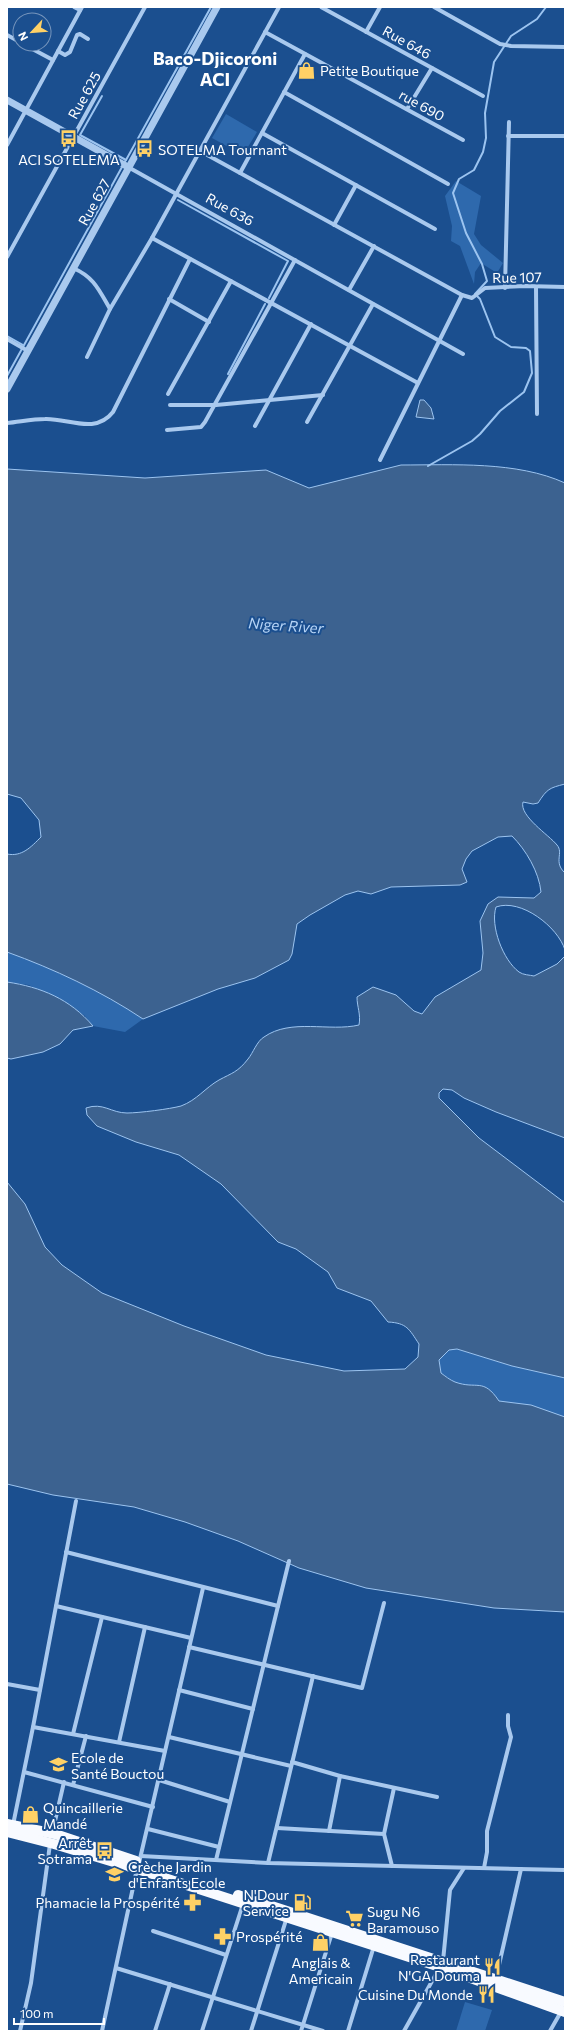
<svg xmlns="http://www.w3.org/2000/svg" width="572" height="2038" font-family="Commissioner,sans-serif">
<rect width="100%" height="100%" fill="#1b4f8f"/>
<g fill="#2e69ad">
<polygon points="226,114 257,132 243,155 212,138"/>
<polygon points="456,181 481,196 474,234 481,245 503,263 497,273 481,263 475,272 474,284 460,246 451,241 452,226 445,196"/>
<path d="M7,952C54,969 101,991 143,1019L125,1032L93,1026L84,1015L29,985L7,982Z"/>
<polygon points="457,1349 512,1366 565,1378 565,1417 499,1401 494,1395 454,1382 441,1373 439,1360 449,1350"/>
<polygon points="465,2002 492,2010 485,2031 456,2031"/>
</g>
<g fill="#3c6290" stroke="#9cc4f0">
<polygon points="420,400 424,400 431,408 434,419 416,417"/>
<path d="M401,465C453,465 517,461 565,483V784C549,788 547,789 538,803L533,804L523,802C519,816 549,835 557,845C564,853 553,862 565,873V950C558,927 521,898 496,907C490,926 503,960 519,972C523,975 530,975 534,976L557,964L565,956V1138L496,1112L464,1098L452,1090L443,1089L439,1093V1098L479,1138L565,1203V1378L512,1366L457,1349L449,1350L439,1360L441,1373C445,1376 450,1380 455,1382C477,1390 483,1377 499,1401L531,1405L565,1417V1612L494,1608L366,1588L299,1568L238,1541L185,1522L134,1507L53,1495L7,1484V1182L25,1204L45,1247L62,1265L102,1293L184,1326L266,1355L344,1371L405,1369L418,1357L419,1344C409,1329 407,1323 388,1322L371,1301L337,1288L328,1272L296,1249L278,1242L221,1184L179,1155L136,1142L97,1126L87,1115L86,1108C103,1102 111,1113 127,1113C139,1113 170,1109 181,1106C197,1100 205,1088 219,1080C232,1073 238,1072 248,1059C253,1053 257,1041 264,1037C291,1018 329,1032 359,1025C361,1014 357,1007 357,997L373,987L396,995L414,1011L422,1014L435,997L481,970L483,953L480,921L488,904L498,897L534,898L541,892C539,872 526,850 512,836L498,837L472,851L466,859L462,869L467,882L460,885L391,887L371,894L358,891L345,895L310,915L297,924L292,954L289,960L255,978L218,989L143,1019C101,991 54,969 7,952V854C22,857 31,847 41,837L39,820L21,798L7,794V469L145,478L266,470L309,488Z"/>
<path d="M7,982C41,987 70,999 93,1026L73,1030L60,1044L43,1052L11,1059L7,1058Z"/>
</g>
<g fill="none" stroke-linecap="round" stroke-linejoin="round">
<g stroke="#9cc4f0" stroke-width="2">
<polyline points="102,96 80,135 126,160 124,163"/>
<polyline points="126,160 211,7"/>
<polyline points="178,200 288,261 269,298"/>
<polyline points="7,336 23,345"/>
<polyline points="228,374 265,304"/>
<polyline points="7,376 122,167"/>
<polyline points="428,466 472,441 480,434 500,411 524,392 532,373 530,351 526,348 511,347 495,337 480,299 475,294 487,281 482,264 466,233 453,193 459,179 474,170 483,152 486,138 485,113 494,62 511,36 537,19 546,7"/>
</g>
<g stroke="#a9c9ee" stroke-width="4">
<polyline points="74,7 80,10"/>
<polyline points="321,7 483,96"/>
<polyline points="434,7 500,44 511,46 565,47"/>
<polyline points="265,32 463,140"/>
<polyline points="366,32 380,7"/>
<polyline points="7,35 20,42"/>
<polyline points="23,44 53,60"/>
<polyline points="58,51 65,55 70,52 77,35 80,34 88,39"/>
<polyline points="284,92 448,184"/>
<polyline points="407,109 432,68"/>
<polyline points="262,133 435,229"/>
<polyline points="508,136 565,136"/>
<polyline points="7,145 82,7"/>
<polyline points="200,151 462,295 472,298 485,288 525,286 565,287"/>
<polyline points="128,167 463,354"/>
<polyline points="240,173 305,54"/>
<polyline points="334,225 356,185"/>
<polyline points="152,238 418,383"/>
<polyline points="7,257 145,7"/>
<path d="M73,268C94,277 99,290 110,309"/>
<polyline points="536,287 537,414"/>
<polyline points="505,288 509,122"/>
<polyline points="349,290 374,246"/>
<polyline points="169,299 209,322"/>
<polyline points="7,339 28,351"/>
<polyline points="87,357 110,309 152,238 279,7"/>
<polyline points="168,394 231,281"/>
<polyline points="170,405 216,405 323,395"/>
<polyline points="307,422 373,304"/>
<path d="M7,423C19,422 32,419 45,419C68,418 95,435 113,412L190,259"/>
<polyline points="255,426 311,324"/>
<polyline points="167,430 201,427 205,422 295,260"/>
<polyline points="380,460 462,295"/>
<polyline points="66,1552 278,1606"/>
<polyline points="56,1606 191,1638"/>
<polyline points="189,1647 362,1688 384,1603"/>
<polyline points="7,1684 40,1690"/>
<polyline points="179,1690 253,1709"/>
<polyline points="33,1727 165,1751"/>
<polyline points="73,1734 102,1617"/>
<polyline points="169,1737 291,1766"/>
<polyline points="119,1742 145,1627"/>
<polyline points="292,1762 340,1776 437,1797"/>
<polyline points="24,1772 153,1807"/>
<polyline points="159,1780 230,1802"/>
<polyline points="73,1785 86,1736"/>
<polyline points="13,1825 33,1727 76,1501"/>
<polyline points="277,1828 384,1834"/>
<polyline points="148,1829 219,1847"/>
<polyline points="329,1831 340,1776"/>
<polyline points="52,1834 64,1782"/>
<polyline points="141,1856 268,1863 565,1870"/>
<polyline points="216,1860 289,1561"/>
<polyline points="139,1863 203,1588"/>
<polyline points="268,1863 313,1676"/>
<polyline points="392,1866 384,1834 394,1788"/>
<polyline points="484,1868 487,1852 487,1831 511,1737 508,1726 508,1715"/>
<polyline points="153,1931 226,1955"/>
<polyline points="443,1961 450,1890 464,1868"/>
<polyline points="116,1968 323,2031"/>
<polyline points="496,1978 521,1869"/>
<polyline points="20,2031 31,1983 50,1844"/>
<polyline points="102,2031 137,1869"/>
<polyline points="155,2031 170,1984"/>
<polyline points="202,2031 243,1904"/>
<polyline points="251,2031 287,1917"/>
<polyline points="301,2031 332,1933"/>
<polyline points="348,2031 374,1946"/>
<polyline points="404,2031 440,1967"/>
<polyline points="550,2031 562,2010"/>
</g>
<g stroke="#a9c9ee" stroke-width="7">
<polyline points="7,100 128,167"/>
<polyline points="7,389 217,7"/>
</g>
<g stroke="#f8faff" stroke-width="10">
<polyline points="7,1824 55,1834 136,1861"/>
<polyline points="7,1832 54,1844 137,1869 440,1967 565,2012"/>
<polyline points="238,1895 565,2002"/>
</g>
</g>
<defs>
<symbol id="shop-bare" viewBox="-9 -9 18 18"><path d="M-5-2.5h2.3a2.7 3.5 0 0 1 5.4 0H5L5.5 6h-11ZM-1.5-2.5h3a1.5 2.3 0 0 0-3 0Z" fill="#ffd166" stroke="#1b4f8f" stroke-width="2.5" paint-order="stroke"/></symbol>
<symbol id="bus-bare" viewBox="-9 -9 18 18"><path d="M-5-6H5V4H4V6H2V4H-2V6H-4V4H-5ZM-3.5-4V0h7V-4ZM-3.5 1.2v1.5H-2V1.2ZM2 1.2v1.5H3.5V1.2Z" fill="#ffd166" stroke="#1b4f8f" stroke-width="2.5" paint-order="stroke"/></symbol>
<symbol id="university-bare" viewBox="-9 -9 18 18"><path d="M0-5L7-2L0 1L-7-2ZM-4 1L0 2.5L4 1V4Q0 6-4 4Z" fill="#ffd166" stroke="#1b4f8f" stroke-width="2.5" paint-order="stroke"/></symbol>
<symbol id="school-bare" viewBox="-9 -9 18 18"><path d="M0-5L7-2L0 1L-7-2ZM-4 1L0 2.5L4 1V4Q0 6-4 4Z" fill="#ffd166" stroke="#1b4f8f" stroke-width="2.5" paint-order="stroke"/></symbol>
<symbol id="pharmacy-bare" viewBox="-9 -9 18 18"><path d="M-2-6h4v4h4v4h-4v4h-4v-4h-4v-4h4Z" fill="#ffd166" stroke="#1b4f8f" stroke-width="2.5" paint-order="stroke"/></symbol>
<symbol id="fuel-bare" viewBox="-9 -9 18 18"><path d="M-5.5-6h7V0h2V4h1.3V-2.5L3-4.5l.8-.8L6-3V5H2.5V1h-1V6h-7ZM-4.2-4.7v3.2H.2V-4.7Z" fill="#ffd166" stroke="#1b4f8f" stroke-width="2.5" paint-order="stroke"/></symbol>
<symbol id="supermarket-bare" viewBox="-9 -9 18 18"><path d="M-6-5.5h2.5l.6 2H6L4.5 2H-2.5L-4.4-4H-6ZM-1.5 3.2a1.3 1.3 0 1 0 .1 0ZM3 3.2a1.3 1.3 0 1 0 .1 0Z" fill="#ffd166" stroke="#1b4f8f" stroke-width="2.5" paint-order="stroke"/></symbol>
<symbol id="restaurant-bare" viewBox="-9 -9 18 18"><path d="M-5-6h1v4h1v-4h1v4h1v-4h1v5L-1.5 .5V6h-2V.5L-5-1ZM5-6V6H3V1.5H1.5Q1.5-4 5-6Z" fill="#ffd166" stroke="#1b4f8f" stroke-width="2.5" paint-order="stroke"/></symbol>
</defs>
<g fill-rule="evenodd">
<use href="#shop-bare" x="294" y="58" width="25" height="25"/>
<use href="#bus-bare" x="56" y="126" width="25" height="25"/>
<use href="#bus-bare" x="132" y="136" width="25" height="25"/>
<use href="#university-bare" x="46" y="1752" width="25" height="25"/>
<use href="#shop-bare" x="18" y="1802" width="25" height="25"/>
<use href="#bus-bare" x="92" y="1838" width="25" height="25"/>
<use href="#school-bare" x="102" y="1862" width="25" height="25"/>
<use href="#pharmacy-bare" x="180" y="1890" width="25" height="25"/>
<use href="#fuel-bare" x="290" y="1890" width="25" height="25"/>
<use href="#supermarket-bare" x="342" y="1906" width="25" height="25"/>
<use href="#pharmacy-bare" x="210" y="1924" width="25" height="25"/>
<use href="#shop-bare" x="308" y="1930" width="25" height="25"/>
<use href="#restaurant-bare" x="480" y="1954" width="25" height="25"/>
<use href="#restaurant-bare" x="474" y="1982" width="25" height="25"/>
</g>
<g text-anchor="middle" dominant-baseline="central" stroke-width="4" stroke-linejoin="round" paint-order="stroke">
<g font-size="14" fill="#fff" stroke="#1b4f8f">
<text transform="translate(407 42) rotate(29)">Rue 646</text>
<text transform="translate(84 95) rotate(-61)">Rue 625</text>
<text transform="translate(422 105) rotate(29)">rue 690</text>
<text transform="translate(94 202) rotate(-61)">Rue 627</text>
<text transform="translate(230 209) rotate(29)">Rue 636</text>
<text transform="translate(517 277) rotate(-1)">Rue 107</text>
</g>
<g font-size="14" fill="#fff" stroke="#1b4f8f" text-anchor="start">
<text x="320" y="70">Petite Boutique</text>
<text x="158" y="149">SOTELMA Tournant</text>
<text x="69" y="159" text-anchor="middle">ACI SOTELEMA</text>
<text x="71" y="1757">Ecole de<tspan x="71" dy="16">Santé Bouctou</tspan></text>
<text x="43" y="1807">Quincaillerie<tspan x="43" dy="16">Mandé</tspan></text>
<text x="92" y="1842" text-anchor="end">Arrêt<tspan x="92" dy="16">Sotrama</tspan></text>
<text x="128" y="1866">Crèche Jardin<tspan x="128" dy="16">d'Enfants Ecole</tspan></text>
<text x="289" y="1894" text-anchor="end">N'Dour<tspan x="289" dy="16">Service</tspan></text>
<text x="180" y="1902" text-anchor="end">Phamacie la Prospérité</text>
<text x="367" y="1911">Sugu N6<tspan x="367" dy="16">Baramouso</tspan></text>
<text x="236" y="1936">Prospérité</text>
<text x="480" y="1959" text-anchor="end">Restaurant<tspan x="480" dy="16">N'GA Douma</tspan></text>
<text x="321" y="1962" text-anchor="middle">Anglais &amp;<tspan x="321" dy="16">Americain</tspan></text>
<text x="473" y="1994" text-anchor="end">Cuisine Du Monde</text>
</g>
<g font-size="15" font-style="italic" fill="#b5d3f5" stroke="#1b4f8f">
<text transform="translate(286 625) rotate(4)">Niger River</text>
</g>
<g font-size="18" font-weight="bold" fill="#fff" stroke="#1b4f8f">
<text x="215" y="58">Baco-Djicoroni<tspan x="215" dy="21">ACI</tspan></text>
</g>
</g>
<rect width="572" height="2038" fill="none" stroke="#ffffff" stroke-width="16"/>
<g transform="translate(32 32) rotate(244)"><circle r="19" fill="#1b4f8f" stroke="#7695bc"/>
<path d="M0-3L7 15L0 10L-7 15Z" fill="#ffd166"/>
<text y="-6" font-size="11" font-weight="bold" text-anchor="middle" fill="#ffffff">N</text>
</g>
<path d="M14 2018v6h90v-6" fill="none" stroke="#ffffff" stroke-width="2"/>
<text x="20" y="2018" font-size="12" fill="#ffffff" stroke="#1b4f8f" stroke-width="3" paint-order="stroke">100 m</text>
</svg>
